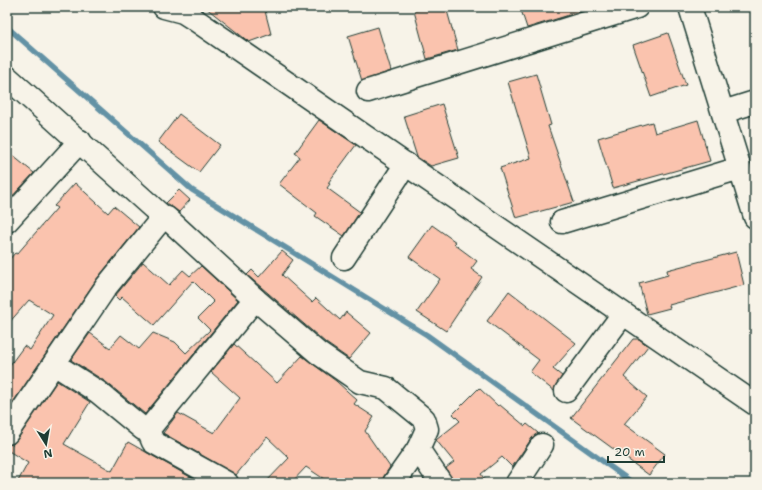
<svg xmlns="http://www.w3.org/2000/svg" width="762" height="490" font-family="'Shantell Sans',sans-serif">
<rect width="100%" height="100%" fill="#f7f3e8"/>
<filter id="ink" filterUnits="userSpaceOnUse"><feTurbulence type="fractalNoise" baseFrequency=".025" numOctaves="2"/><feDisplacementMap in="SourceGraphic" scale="8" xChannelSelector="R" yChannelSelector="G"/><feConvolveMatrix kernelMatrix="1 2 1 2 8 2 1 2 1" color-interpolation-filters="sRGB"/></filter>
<g filter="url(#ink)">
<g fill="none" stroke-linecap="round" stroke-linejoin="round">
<polyline stroke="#6492a5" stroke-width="5.5" points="7,27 192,190 427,335 633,483"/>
</g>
<g fill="#fac3ae" stroke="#1f3d34">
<polygon points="205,7 264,7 271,34 249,42"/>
<polygon points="429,7 446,7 458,50 427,59 414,11"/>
<polygon points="520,7 592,7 592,8 527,28"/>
<polygon points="378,27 391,71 362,81 348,36"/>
<polygon points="668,33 686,85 651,97 633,45"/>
<polygon points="536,74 551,125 548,126 574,202 516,218 500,168 531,158 508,82"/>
<polygon points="442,104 459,158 431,166 417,157 404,116"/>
<polygon points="179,114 220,145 199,172 158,142"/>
<polygon points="319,120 356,145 328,183 330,184 327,188 360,212 344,236 315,216 317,213 279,184 300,157 295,153"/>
<polygon points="698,120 710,161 613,188 598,138 652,122 655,133"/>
<polygon points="7,151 34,173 7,202"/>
<polygon points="75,183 108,213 114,206 139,227 96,280 7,411 7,369 24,346 30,350 53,315 29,300 7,325 7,262 15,253 17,254 57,208 54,206"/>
<polygon points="179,190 190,200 179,212 166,203"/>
<polygon points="432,225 456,242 454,244 477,261 471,269 482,277 446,331 417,312 440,279 409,257"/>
<polygon points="282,251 293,260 282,275 312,302 316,298 340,320 346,312 371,333 349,359 326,343 247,275 252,270 259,277"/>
<polygon points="736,252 744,285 669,305 670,308 647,314 639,283 668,275 667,270"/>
<polygon points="143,262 169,285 183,270 190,276 201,266 238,300 145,414 106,382 71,360 90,333 110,348 121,335 139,349 153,333 175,342 186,353 210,330 198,318 214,302 193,281 154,325 122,297 119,300 115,296"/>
<polygon points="509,291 576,343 553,369 562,376 554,391 530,372 539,360 487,321"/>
<polygon points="633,339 639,339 648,346 624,377 647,397 624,424 665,454 649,475 571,418"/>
<polygon points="234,344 277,383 302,356 336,381 357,400 354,404 374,417 365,431 390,467 384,476 382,483 330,483 306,467 291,483 265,483 289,458 267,437 236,475 163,433 178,413 214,433 240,398 211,372"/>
<polygon points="57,381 90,402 64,444 112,471 128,442 201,483 17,483 28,463 7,450 7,445 13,444 17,440"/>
<polygon points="479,388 498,406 500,405 525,426 527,424 538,433 532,438 512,467 502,457 481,474 487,483 453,483 446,468 454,462 436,440 460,421 453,414"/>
</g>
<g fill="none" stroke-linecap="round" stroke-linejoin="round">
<defs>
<g id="minor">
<polyline points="164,7 183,12 194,19 755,404"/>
<polyline points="690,7 755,217"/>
<polyline points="7,77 163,217 167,218 255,299 318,353 360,382 386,388 424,419 427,429 418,449 441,483"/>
<polyline points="368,91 637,7"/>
<polyline points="723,112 755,102"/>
<polyline points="7,221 80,141"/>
<polyline points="562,222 740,168"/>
<polyline points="344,258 406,164"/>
<polyline points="54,364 98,392 143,429 148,430"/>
<polyline points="566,391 623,314"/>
<polyline points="7,433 106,287 163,217"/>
<polyline points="227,483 153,442 148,430 255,299"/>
<polyline points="394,483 418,449"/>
<polyline points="517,483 542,445"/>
</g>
</defs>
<use href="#minor" stroke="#1f3d34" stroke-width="25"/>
<use href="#minor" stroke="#f7f3e8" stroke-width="22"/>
</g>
</g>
<rect width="762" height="490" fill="none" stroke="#f7f3e8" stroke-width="24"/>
<rect x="12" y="12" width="738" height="466" fill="none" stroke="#1f3d34" stroke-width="1.5" filter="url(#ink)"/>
<g transform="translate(46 444) rotate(169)" stroke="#f7f3e8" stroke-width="3" paint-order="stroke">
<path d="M0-3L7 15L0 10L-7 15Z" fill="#1f3d34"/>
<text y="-6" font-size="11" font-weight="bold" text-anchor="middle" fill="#1f3d34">N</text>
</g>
<path d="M608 456v6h56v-6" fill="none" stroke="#1f3d34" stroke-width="2"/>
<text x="614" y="456" font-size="12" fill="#1f3d34" stroke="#f7f3e8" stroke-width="3" paint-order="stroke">20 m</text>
</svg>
